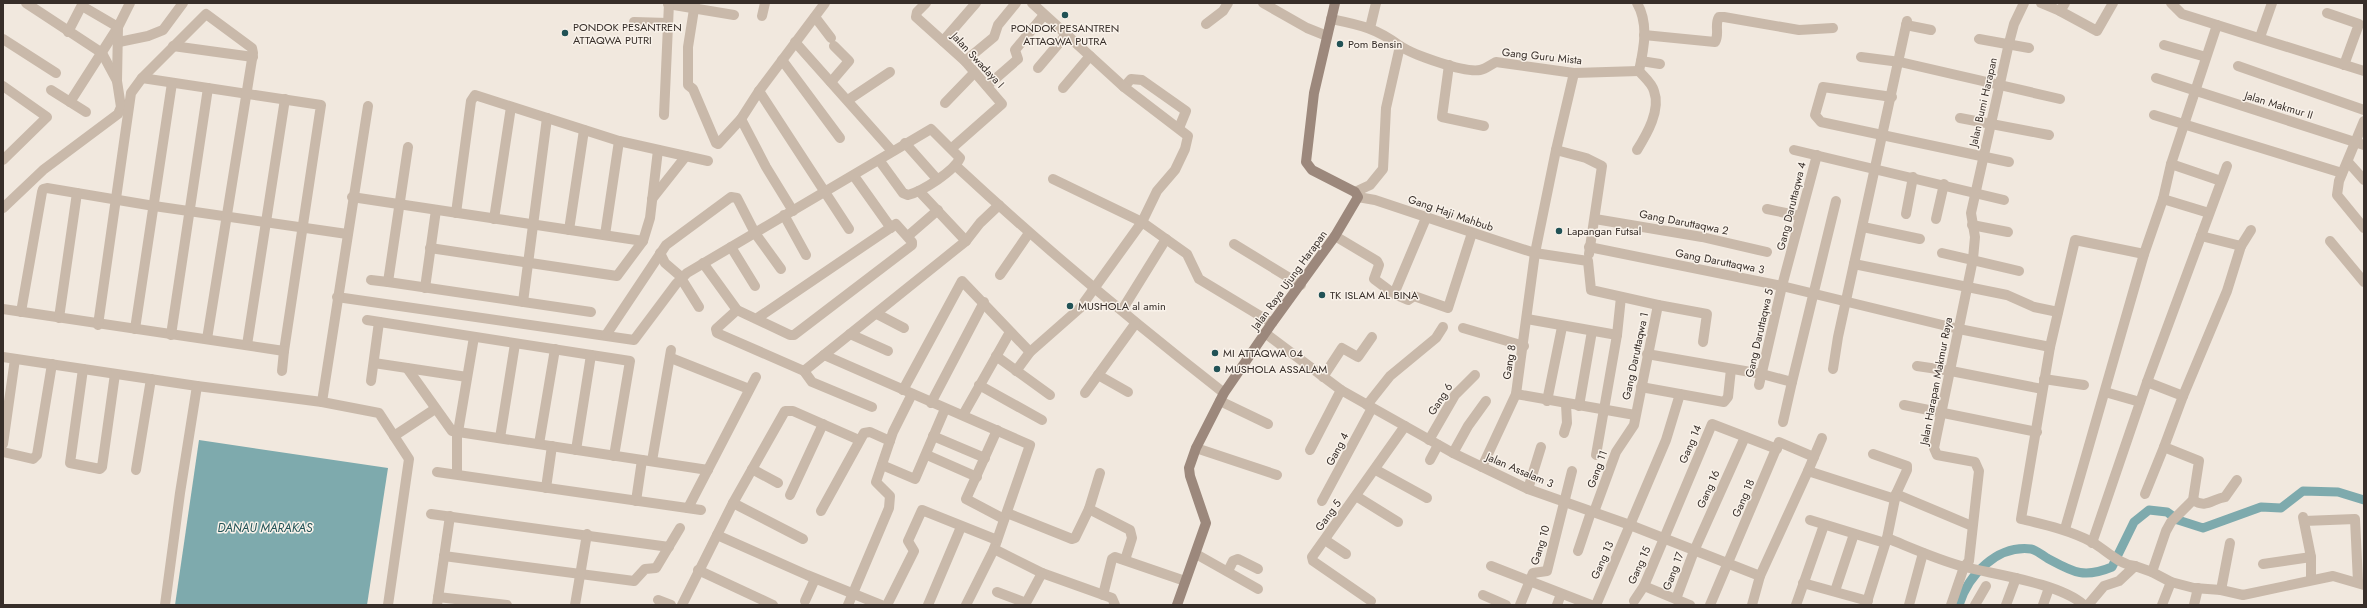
<svg xmlns="http://www.w3.org/2000/svg" width="2367" height="608" font-family="Jost,sans-serif">
<rect width="100%" height="100%" fill="#f1e8de"/>
<polygon fill="#7eaaad" points="199,440 388,468 367,605 175,605"/>
<g fill="none" stroke-linecap="round" stroke-linejoin="round">
<path stroke="#7eaaad" stroke-width="9" d="M1959,605C1968,575 1997,545 2031,549C2036,550 2042,555 2047,558C2073,572 2083,579 2112,567L2134,522L2149,510L2167,512L2178,520L2203,528L2261,507L2281,508L2303,491L2338,492L2364,500"/>
<g stroke="#c9b9aa" stroke-width="10">
<polyline points="26,3 102,53 117,81"/>
<polyline points="695,3 688,47 688,85 693,89 716,143 718,144 741,119 759,91 825,3"/>
<polyline points="926,3 917,12 916,17 965,61 1002,104 952,148"/>
<polyline points="1263,3 1307,28 1327,36"/>
<path d="M1637,3C1649,24 1644,48 1639,71"/>
<polyline points="2041,3 2060,11 2065,3"/>
<polyline points="2171,3 2182,14 2364,71"/>
<polyline points="668,4 734,15"/>
<polyline points="2060,11 2097,31 2113,3"/>
<polyline points="2327,13 2359,24 2344,65"/>
<polyline points="762,16 765,3"/>
<polyline points="815,17 831,38"/>
<path d="M1331,19C1360,25 1376,28 1400,46L1386,108L1383,169L1370,185L1355,192"/>
<polyline points="634,22 668,23"/>
<polyline points="1206,24 1223,11 1228,3"/>
<polyline points="1906,25 1931,30"/>
<polyline points="1370,28 1376,3"/>
<polyline points="68,32 83,3"/>
<path d="M1644,35L1715,42C1720,34 1714,25 1719,17H1724L1799,30L1833,28"/>
<polyline points="2260,37 2272,3"/>
<polyline points="3,39 56,73"/>
<polyline points="1979,39 2029,48"/>
<polyline points="943,41 976,3"/>
<polyline points="119,42 148,36 163,30 183,3"/>
<polyline points="795,42 892,151"/>
<polyline points="2164,45 2206,57"/>
<polyline points="173,46 253,57"/>
<path d="M1400,46C1414,55 1464,73 1480,70C1486,69 1490,65 1496,62L1574,73L1639,71"/>
<polyline points="1861,57 1900,62 2060,99"/>
<polyline points="782,60 840,138"/>
<polyline points="965,61 994,37 998,25 1016,3"/>
<polyline points="1641,61 1660,64"/>
<polyline points="1449,65 1442,117 1484,126"/>
<polyline points="2238,66 2364,110"/>
<polyline points="1038,68 1066,35"/>
<polyline points="2156,78 2364,145"/>
<polyline points="831,82 849,61 834,46"/>
<polyline points="3,86 47,117 3,160"/>
<polyline points="987,86 1018,59 1015,50 1044,15"/>
<polyline points="1124,87 1131,79 1142,80 1186,111 1179,128"/>
<polyline points="1063,88 1090,56"/>
<polyline points="51,90 86,112"/>
<polyline points="759,91 849,229"/>
<polyline points="1892,97 1823,87 1815,115 1821,122 2009,162"/>
<polyline points="848,100 890,72"/>
<polyline points="70,102 118,27 82,6"/>
<polyline points="945,103 974,73"/>
<polyline points="664,115 669,3"/>
<polyline points="2154,115 2342,173"/>
<polyline points="1960,118 2049,135"/>
<polyline points="741,119 766,167 793,211"/>
<polyline points="2364,121 2339,181 2337,195 2364,228"/>
<polyline points="905,143 937,179"/>
<polyline points="408,147 388,282 591,312"/>
<polyline points="1556,150 1586,158 1602,166 1589,254"/>
<path d="M1637,150C1647,134 1661,110 1654,91C1652,83 1644,77 1639,71"/>
<polyline points="1794,150 2004,200"/>
<polyline points="2348,162 2364,180"/>
<polyline points="2171,164 2221,181"/>
<path d="M956,166C1042,246 1132,321 1224,393"/>
<polyline points="854,176 891,228"/>
<polyline points="1053,179 1142,222 1187,254 1199,279 1272,323"/>
<polyline points="919,191 966,241"/>
<polyline points="352,197 643,241"/>
<polyline points="1358,197 1375,200 1513,246 1535,253 1588,261 1591,290 1658,305 1634,425 1616,452 1594,512"/>
<polyline points="652,199 686,156"/>
<polyline points="2163,199 2209,213"/>
<polyline points="3,208 43,170 118,114 121,107 117,81 118,27 130,3"/>
<polyline points="1767,209 1800,216"/>
<polyline points="456,213 471,101 475,95 619,141 708,161"/>
<polyline points="1906,214 1913,177"/>
<polyline points="784,215 806,255"/>
<polyline points="494,219 511,107"/>
<polyline points="1595,219 1702,237 1767,252"/>
<polyline points="1936,219 1944,184"/>
<polyline points="1972,225 2008,232"/>
<polyline points="1863,227 1920,239"/>
<polyline points="569,230 584,130"/>
<polyline points="605,235 619,141"/>
<polyline points="908,236 938,210"/>
<polyline points="1335,236 1377,261 1379,265 1374,279 1394,294 1408,300 1414,296 1448,308 1472,233"/>
<polyline points="2201,236 2241,246 2251,230"/>
<polyline points="2330,241 2364,282"/>
<polyline points="1234,244 1301,285"/>
<polyline points="731,247 755,286"/>
<polyline points="1589,247 1782,286 1959,329 2050,347"/>
<polyline points="430,248 617,276 643,241 650,218 658,150"/>
<polyline points="660,253 665,263 679,275 699,307"/>
<polyline points="1942,253 2019,271"/>
<polyline points="703,263 737,310 790,335 794,335 912,245 912,242 896,224 756,319"/>
<polyline points="1854,264 2007,295 2034,307 2058,312"/>
<polyline points="1000,275 1029,233"/>
<polyline points="371,280 388,282"/>
<polyline points="425,288 436,210"/>
<polyline points="1394,294 1426,218"/>
<path d="M337,297L634,340L676,284L687,273L931,129L960,158C954,171 923,191 908,195L903,193L879,160"/>
<polyline points="523,302 547,118"/>
<polyline points="1658,305 1707,314 1703,342"/>
<polyline points="3,309 284,351 321,105 142,78"/>
<polyline points="737,310 716,329 717,333 804,371 812,382 872,407"/>
<polyline points="1122,310 1166,239"/>
<polyline points="21,312 42,192 43,189 47,188 154,206 347,234"/>
<polyline points="877,314 904,328"/>
<polyline points="59,318 77,193"/>
<polyline points="1527,319 1617,335"/>
<polyline points="367,320 630,361 614,456"/>
<polyline points="98,325 131,93 142,78 206,14 252,48 253,53 207,339"/>
<polyline points="1463,328 1524,346"/>
<polyline points="135,329 172,83"/>
<polyline points="1265,333 1341,390 1453,453 1528,489 1630,525 1760,576 1752,605"/>
<polyline points="850,334 888,351"/>
<polyline points="171,335 208,88"/>
<polyline points="606,335 666,245 731,197 737,198 755,233 781,269"/>
<polyline points="247,345 285,99"/>
<polyline points="1647,354 1762,374 1792,382 1836,201"/>
<polyline points="824,355 1030,445 994,549 1042,573 1112,598 1115,605"/>
<polyline points="996,356 1050,395"/>
<polyline points="3,357 197,386 322,402 379,413 409,459 388,605"/>
<polyline points="671,358 749,389"/>
<polyline points="374,363 467,377"/>
<polyline points="1917,366 1951,371 2042,389"/>
<polyline points="407,368 452,431 708,470"/>
<polyline points="83,369 70,463 100,469 102,467 115,374"/>
<polyline points="1833,369 1838,337 1907,21"/>
<polyline points="282,371 284,351"/>
<polyline points="804,371 966,241 980,223 999,205"/>
<polyline points="1016,371 1030,352 1080,308 1142,222 1157,191 1175,170 1185,149 1188,136 1124,87 1032,3"/>
<polyline points="1098,375 1128,392"/>
<polyline points="1323,377 1342,348 1358,357 1372,337"/>
<polyline points="2044,379 2084,385"/>
<polyline points="371,381 379,322"/>
<polyline points="2147,382 2183,396 2164,447 2199,461 2193,500 2171,522 2166,531 2152,572"/>
<polyline points="979,385 1042,420"/>
<polyline points="1759,385 1782,286 1817,155"/>
<polyline points="1641,387 1724,402 1728,397 1731,369"/>
<polyline points="903,390 962,281 1030,352"/>
<polyline points="2105,392 2140,402"/>
<polyline points="1085,393 1135,324"/>
<polyline points="1516,394 1635,415"/>
<polyline points="2183,396 2227,291 2241,246"/>
<polyline points="1220,401 1268,424"/>
<polyline points="1547,401 1562,327"/>
<polyline points="322,402 368,106"/>
<polyline points="931,403 984,302"/>
<polyline points="1367,405 1390,376 1436,338 1443,327"/>
<polyline points="1904,405 2037,432"/>
<polyline points="1579,406 1592,331"/>
<polyline points="963,415 1010,332"/>
<polyline points="1783,422 1792,382"/>
<polyline points="997,430 966,499 1004,519"/>
<polyline points="458,432 474,337"/>
<polyline points="1564,433 1567,423 1566,404"/>
<polyline points="394,436 435,409"/>
<polyline points="933,436 985,458"/>
<polyline points="500,438 515,344"/>
<polyline points="1429,440 1455,395 1475,375"/>
<polyline points="3,444 15,359"/>
<polyline points="539,444 555,349"/>
<polyline points="1196,448 1277,475"/>
<polyline points="576,450 591,355"/>
<polyline points="1310,450 1341,390"/>
<polyline points="3,452 33,459 37,455 52,364"/>
<polyline points="1453,453 1468,426 1486,401"/>
<polyline points="1873,454 1907,466 1907,470 1896,494 1887,538"/>
<polyline points="927,455 977,477"/>
<polyline points="1596,455 1617,335 1621,297"/>
<polyline points="1430,460 1438,445"/>
<polyline points="652,461 671,350"/>
<polyline points="882,465 915,479 945,409"/>
<polyline points="1482,467 1516,394 1535,253 1556,150 1574,73"/>
<polyline points="752,469 778,483"/>
<polyline points="136,470 151,379"/>
<polyline points="1376,470 1427,498"/>
<polyline points="1808,471 1822,438"/>
<polyline points="437,472 701,510"/>
<polyline points="1100,473 1089,509 1130,530 1132,538 1125,560"/>
<polyline points="457,474 457,431"/>
<polyline points="546,488 552,446"/>
<polyline points="1528,489 1541,447"/>
<polyline points="1896,494 1972,526"/>
<polyline points="2145,494 2164,447"/>
<polyline points="790,495 823,424"/>
<polyline points="1356,496 1398,522"/>
<path d="M2193,500C2206,509 2212,499 2225,497L2237,480"/>
<polyline points="636,501 642,460"/>
<polyline points="1322,501 1372,408"/>
<polyline points="733,503 803,539"/>
<polyline points="688,508 756,377"/>
<polyline points="821,511 864,433 870,432 890,441"/>
<polyline points="1007,513 1072,539 1075,538 1089,509"/>
<polyline points="431,514 669,547"/>
<polyline points="2303,517 2311,557 2311,580"/>
<polyline points="1810,520 1885,543"/>
<polyline points="2304,521 2355,519 2358,582"/>
<polyline points="2065,529 2144,254 2163,199 2171,164 2217,25"/>
<polyline points="717,535 807,575 881,605"/>
<polyline points="1325,540 1346,554"/>
<polyline points="2092,543 2147,382 2227,166"/>
<polyline points="1578,551 1591,512"/>
<polyline points="1196,554 1258,589"/>
<polyline points="444,556 634,581 645,569 656,568 680,528"/>
<polyline points="2263,564 2311,557"/>
<polyline points="1491,566 1591,605"/>
<path d="M2135,566C2118,564 2106,550 2092,542C2069,530 2046,525 2021,519L2050,347L2075,240L2144,254"/>
<polyline points="698,570 773,605"/>
<polyline points="1228,571 1233,561 1238,559 1258,569"/>
<polyline points="1760,576 1808,471 1895,499"/>
<polyline points="1803,583 1868,601"/>
<polyline points="1644,586 1690,605"/>
<polyline points="2221,590 2230,543"/>
<polyline points="1835,591 1854,534"/>
<polyline points="997,592 1026,603 1042,573"/>
<polyline points="1103,595 1112,559 1115,557 1185,581"/>
<polyline points="1483,595 1506,605"/>
<polyline points="438,597 507,605"/>
<polyline points="1676,599 1694,551 1745,437"/>
<polyline points="658,600 671,605"/>
<polyline points="805,601 815,579"/>
<polyline points="1371,601 1313,561 1312,557 1405,426"/>
<polyline points="1634,601 1644,586 1712,424 1777,449"/>
<polyline points="165,605 180,493 197,386"/>
<polyline points="437,605 450,516"/>
<polyline points="575,605 587,534"/>
<polyline points="682,605 733,503 785,411 793,411 859,440"/>
<polyline points="848,605 889,508 890,496 876,482 893,432 912,394"/>
<polyline points="887,605 914,551 908,541 922,510 997,540"/>
<polyline points="928,605 961,527"/>
<polyline points="966,605 994,549"/>
<polyline points="1520,605 1533,573 1547,571 1572,471"/>
<polyline points="1557,605 1561,594"/>
<polyline points="1596,605 1666,440 1680,394"/>
<polyline points="1710,605 1779,442 1814,457"/>
<polyline points="1796,605 1824,525"/>
<path d="M1866,605L1887,538C1912,548 1938,560 1965,567C1997,575 2059,583 2084,605"/>
<polyline points="1909,605 1923,553"/>
<polyline points="1951,605 1964,567 1969,561 1979,471 1975,462 1937,455 1934,448 1973,259 1975,237 1971,213 2009,43 2014,24 2024,3"/>
<polyline points="1975,605 1986,586"/>
<polyline points="2006,605 2016,578"/>
<polyline points="2043,605 2049,588"/>
<polyline points="2088,605 2104,586 2119,581 2135,566 2152,572 2171,582 2194,588 2221,590 2243,595 2333,576 2364,585"/>
<polyline points="2162,605 2171,582"/>
<polyline points="2194,605 2198,588"/>
</g>
<polyline stroke="#9c887c" stroke-width="10" points="1177,605 1206,523 1190,476 1189,468 1196,448 1224,393 1272,323 1335,236 1358,197 1355,192 1312,170 1306,162 1314,93 1335,3"/>
</g>
<g fill="#215256" stroke="#f9f2ea" stroke-width="1.5">
<circle cx="1065" cy="15" r="4"/>
<circle cx="565" cy="33" r="4"/>
<circle cx="1340" cy="44" r="4"/>
<circle cx="1559" cy="231" r="4"/>
<circle cx="1322" cy="295" r="4"/>
<circle cx="1070" cy="306" r="4"/>
<circle cx="1215" cy="353" r="4"/>
<circle cx="1217" cy="369" r="4"/>
</g>
<g text-anchor="middle" dominant-baseline="central" stroke-width="3" stroke-linejoin="round" paint-order="stroke">
<g font-size="11" fill="#372e29" stroke="#f9f2ea" text-anchor="start">
<text x="573" y="27">PONDOK PESANTREN<tspan x="573" dy="13">ATTAQWA PUTRI</tspan></text>
<text x="1065" y="28" text-anchor="middle">PONDOK PESANTREN<tspan x="1065" dy="13">ATTAQWA PUTRA</tspan></text>
<text x="1348" y="44">Pom Bensin</text>
<text x="1567" y="231">Lapangan Futsal</text>
<text x="1330" y="295">TK ISLAM AL BINA</text>
<text x="1078" y="306">MUSHOLA al amin</text>
<text x="1223" y="353">MI ATTAQWA 04</text>
<text x="1225" y="369">MUSHOLA ASSALAM</text>
</g>
<g font-size="11" fill="#372e29" stroke="#f9f2ea">
<text transform="translate(1542 56) rotate(6)">Gang Guru Mista</text>
<text transform="translate(978 60) rotate(47)">Jalan Swadaya I</text>
<text transform="translate(1983 102) rotate(-77)">Jalan Bumi Harapan</text>
<text transform="translate(2279 105) rotate(17)">Jalan Makmur II</text>
<text transform="translate(1791 206) rotate(-76)">Gang Daruttaqwa 4</text>
<text transform="translate(1451 213) rotate(19)">Gang Haji Mahbub</text>
<text transform="translate(1684 222) rotate(11)">Gang Daruttaqwa 2</text>
<text transform="translate(1720 261) rotate(11)">Gang Daruttaqwa 3</text>
<text transform="translate(1289 280) rotate(-54)">Jalan Raya Ujung Harapan</text>
<text transform="translate(1759 333) rotate(-77)">Gang Daruttaqwa 5</text>
<text transform="translate(1635 356) rotate(-78)">Gang Daruttaqwa 1</text>
<text transform="translate(1509 362) rotate(-81)">Gang 8</text>
<text transform="translate(1936 381) rotate(-79)">Jalan Harapan Makmur Raya</text>
<text transform="translate(1440 399) rotate(-57)">Gang 6</text>
<text transform="translate(1690 444) rotate(-67)">Gang 14</text>
<text transform="translate(1337 449) rotate(-62)">Gang 4</text>
<text transform="translate(1597 469) rotate(-70)">Gang 11</text>
<text transform="translate(1520 470) rotate(23)">Jalan Assalam 3</text>
<text transform="translate(1708 489) rotate(-66)">Gang 16</text>
<text transform="translate(1743 498) rotate(-67)">Gang 18</text>
<text transform="translate(1328 515) rotate(-54)">Gang 5</text>
<text transform="translate(1540 545) rotate(-73)">Gang 10</text>
<text transform="translate(1602 560) rotate(-66)">Gang 13</text>
<text transform="translate(1639 565) rotate(-66)">Gang 15</text>
<text transform="translate(1673 571) rotate(-69)">Gang 17</text>
</g>
<g font-size="12" font-style="italic" fill="#215256" stroke="#f9f2ea">
<text x="265" y="528">DANAU MARAKAS</text>
</g>
</g>
<rect width="2367" height="608" fill="none" stroke="#372e29" stroke-width="8"/>
</svg>
